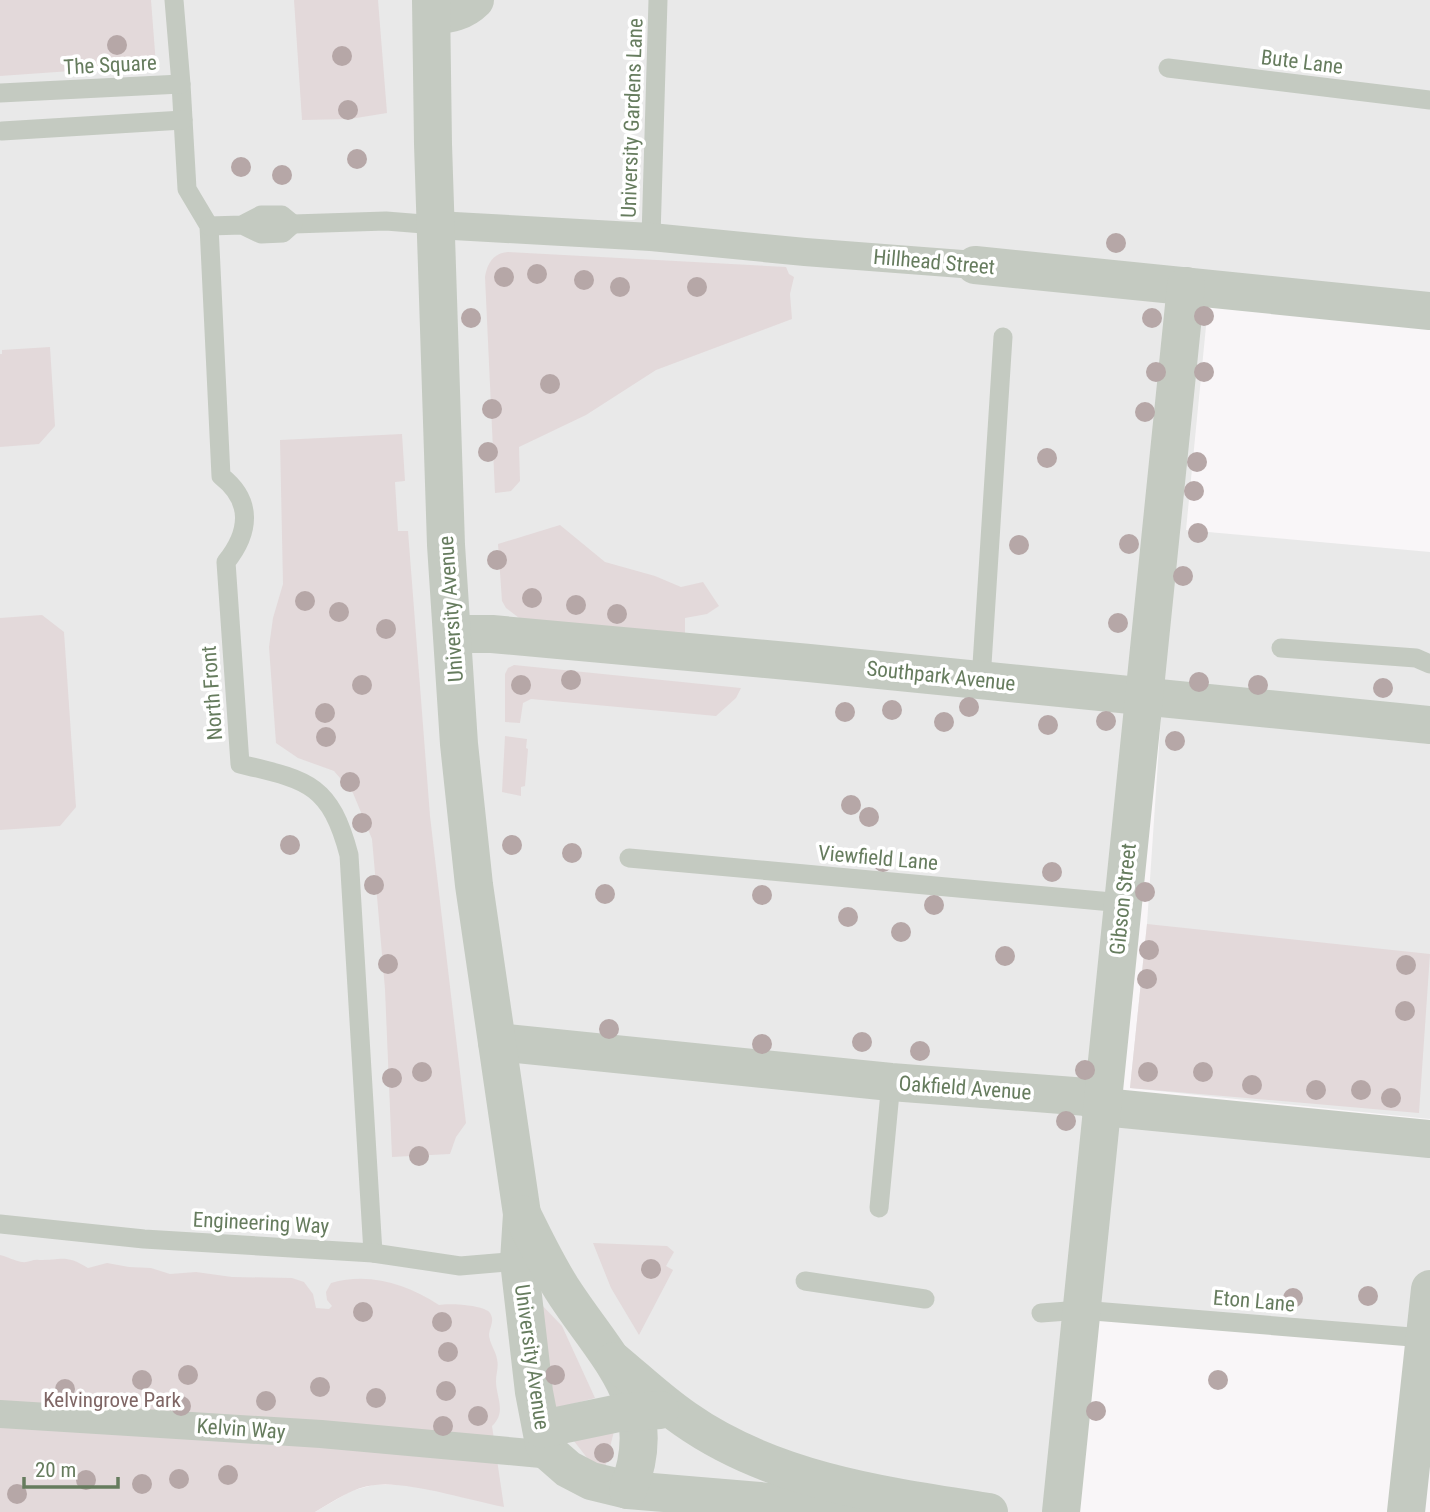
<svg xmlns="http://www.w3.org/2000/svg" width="1430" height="1512" font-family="'Roboto Condensed',sans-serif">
<rect width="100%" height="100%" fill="#f9f6f8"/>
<g fill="#e9e9e9">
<polygon points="0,0 1430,0 1430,316 1208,306 1186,530 1430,552 1430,725 1143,697 1103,1106 1430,1139 1430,1289 1424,1338 1081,1310 1061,1512 315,1512 351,1491 373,1485 398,1485 0,1277"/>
<polygon points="1161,716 1430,744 1430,1119 1130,1088 1147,924"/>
</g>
<g fill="#e3d9da">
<polygon points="0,0 151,0 156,65 0,76"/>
<polygon points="294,0 378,0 387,113 350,119 302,120"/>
<path d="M508,252L786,267L789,274L794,277L790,294L792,319L656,370L586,415L519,447L520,481L511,491L495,493L485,277C487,264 493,253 508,252Z"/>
<polygon points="50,347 55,426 39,444 0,447 0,354 2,354 2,350"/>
<polygon points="402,434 405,481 395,482 398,531 408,531 430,816 466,1123 456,1137 450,1154 392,1157 385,989 372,839 353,793 334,771 298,758 276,743 269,647 273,618 283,584 280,440"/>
<polygon points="560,525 605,562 655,576 681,587 703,582 719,606 707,614 685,618 685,636 523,621 506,608 502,601 498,544"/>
<polygon points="42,615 64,632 76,807 60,826 0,830 0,618"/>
<polygon points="514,665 741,688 736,698 716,716 531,699 523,703 520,723 505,722 505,674 508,668"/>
<polygon points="505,736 527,739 526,748 528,749 525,786 521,787 521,796 502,792"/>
<polygon points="1147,924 1430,954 1419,1113 1130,1088"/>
<polygon points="593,1243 667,1246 674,1252 666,1266 673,1270 639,1335 611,1288"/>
<path d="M0,1255C8,1257 15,1261 22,1262C28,1263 33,1259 39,1260C62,1260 66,1254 88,1268L107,1263L129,1267L151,1268L170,1274L196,1272L232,1277L292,1278L304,1282L313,1294L316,1308L329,1309L332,1306L327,1300L326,1292L331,1283C370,1272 406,1284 439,1305C449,1303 485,1305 490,1313C495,1321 490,1326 489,1334C489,1343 496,1351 497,1359C499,1367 496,1373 496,1381C496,1397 507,1412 492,1426L504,1507C468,1500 409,1481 375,1485C353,1487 334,1501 315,1512H0Z"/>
<polygon points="536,1299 562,1326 595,1398 545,1411"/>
<polygon points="615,1427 605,1468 588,1459 570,1436"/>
</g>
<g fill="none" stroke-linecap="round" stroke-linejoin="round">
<g stroke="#c4cac1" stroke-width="19">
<polyline points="1168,68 1430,100"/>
<path d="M181,84L187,189L209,226L221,476C253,501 250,532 226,562L240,764C307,780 330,783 349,855L373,1253"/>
<polyline points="0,93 181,84 174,0"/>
<polyline points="2,131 183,120"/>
<polyline points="293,224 386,221 436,225"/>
<polyline points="209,226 242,225 261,215 282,215 293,224 283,233 261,234 242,225"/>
<polyline points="651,237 658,0"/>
<polyline points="1281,648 1416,658 1430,664"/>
<polyline points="981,680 1003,337"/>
<polyline points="629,858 1123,903"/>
<polyline points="879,1208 891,1082"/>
<polyline points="0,1224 144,1239 373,1253 460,1266 519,1261"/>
<polyline points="805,1281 925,1299"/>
<polyline points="1041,1313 1081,1310 1424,1338"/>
</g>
<g stroke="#c4cac1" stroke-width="28">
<polyline points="436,225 651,237 805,252 975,265"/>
<polyline points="0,1414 321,1434 552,1455"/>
</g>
<g stroke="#c4cac1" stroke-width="38">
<path d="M433,16C450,14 463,12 475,0"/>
<polyline points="975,265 1430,311"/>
<polyline points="452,634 492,634 809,663 1430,725"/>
<polyline points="497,1042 891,1082 1087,1097 1103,1107 1430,1139"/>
<polyline points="1061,1512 1186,286"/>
<polyline points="1406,1512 1430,1289"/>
</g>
<g stroke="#c4cac1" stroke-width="38">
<polyline points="431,0 433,144 446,545 459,744 474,885 522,1214 519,1261 534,1392 544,1444 552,1455 568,1469 591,1481 628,1490 831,1507 936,1505"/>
<path d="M522,1214C536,1242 549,1270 566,1295C609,1360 662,1405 628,1490"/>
<path d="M614,1361C638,1381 660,1402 685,1419C773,1481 885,1496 989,1512"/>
<polyline points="542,1429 619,1413 660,1410"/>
</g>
</g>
<g fill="#b6a7a7">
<circle cx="117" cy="45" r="10"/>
<circle cx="342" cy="56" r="10"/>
<circle cx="348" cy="110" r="10"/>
<circle cx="357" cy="159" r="10"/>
<circle cx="241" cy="167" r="10"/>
<circle cx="282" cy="175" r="10"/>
<circle cx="1116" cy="243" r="10"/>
<circle cx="537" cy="274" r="10"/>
<circle cx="504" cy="277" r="10"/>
<circle cx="584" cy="280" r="10"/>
<circle cx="620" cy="287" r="10"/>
<circle cx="697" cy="287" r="10"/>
<circle cx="1204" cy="316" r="10"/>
<circle cx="471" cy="318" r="10"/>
<circle cx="1152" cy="318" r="10"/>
<circle cx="1156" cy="372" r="10"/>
<circle cx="1204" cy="372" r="10"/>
<circle cx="550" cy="384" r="10"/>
<circle cx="492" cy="409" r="10"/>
<circle cx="1145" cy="412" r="10"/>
<circle cx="488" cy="452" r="10"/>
<circle cx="1047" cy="458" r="10"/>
<circle cx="1197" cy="462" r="10"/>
<circle cx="1194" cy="491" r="10"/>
<circle cx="1198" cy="533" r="10"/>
<circle cx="1129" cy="544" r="10"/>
<circle cx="1019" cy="545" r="10"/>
<circle cx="497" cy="560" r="10"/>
<circle cx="1183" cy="576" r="10"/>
<circle cx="532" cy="598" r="10"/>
<circle cx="305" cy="601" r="10"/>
<circle cx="576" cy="605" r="10"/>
<circle cx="339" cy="612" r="10"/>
<circle cx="617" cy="614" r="10"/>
<circle cx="1118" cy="623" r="10"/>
<circle cx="386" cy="629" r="10"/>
<circle cx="571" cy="680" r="10"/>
<circle cx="1199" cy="682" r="10"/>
<circle cx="362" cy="685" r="10"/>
<circle cx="521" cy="685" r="10"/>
<circle cx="1258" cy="685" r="10"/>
<circle cx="1383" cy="688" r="10"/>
<circle cx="969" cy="707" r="10"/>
<circle cx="892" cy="710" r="10"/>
<circle cx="845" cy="712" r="10"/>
<circle cx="325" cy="713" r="10"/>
<circle cx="1106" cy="721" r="10"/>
<circle cx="944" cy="722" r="10"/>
<circle cx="1048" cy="725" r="10"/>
<circle cx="326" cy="737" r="10"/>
<circle cx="1175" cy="741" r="10"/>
<circle cx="350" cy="782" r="10"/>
<circle cx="851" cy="805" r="10"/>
<circle cx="869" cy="817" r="10"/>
<circle cx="362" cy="823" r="10"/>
<circle cx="290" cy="845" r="10"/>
<circle cx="512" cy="845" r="10"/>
<circle cx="572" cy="853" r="10"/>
<circle cx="883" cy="862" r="10"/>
<circle cx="1052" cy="872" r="10"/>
<circle cx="374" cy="885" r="10"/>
<circle cx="1145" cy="892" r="10"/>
<circle cx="605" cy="894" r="10"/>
<circle cx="762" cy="895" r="10"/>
<circle cx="934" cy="905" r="10"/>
<circle cx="848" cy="917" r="10"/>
<circle cx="901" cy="932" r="10"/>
<circle cx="1149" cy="950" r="10"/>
<circle cx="1005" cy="956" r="10"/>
<circle cx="388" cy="964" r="10"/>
<circle cx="1406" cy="965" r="10"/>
<circle cx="1147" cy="979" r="10"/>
<circle cx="1405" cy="1011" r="10"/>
<circle cx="609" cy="1029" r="10"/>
<circle cx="862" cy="1042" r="10"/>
<circle cx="762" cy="1044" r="10"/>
<circle cx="920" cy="1051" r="10"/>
<circle cx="1085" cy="1070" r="10"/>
<circle cx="422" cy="1072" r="10"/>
<circle cx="1148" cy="1072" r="10"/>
<circle cx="1203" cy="1072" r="10"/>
<circle cx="392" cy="1078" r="10"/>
<circle cx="1252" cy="1085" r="10"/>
<circle cx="1316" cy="1090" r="10"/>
<circle cx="1361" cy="1090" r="10"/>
<circle cx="1391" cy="1098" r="10"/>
<circle cx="1066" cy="1121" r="10"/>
<circle cx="419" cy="1156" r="10"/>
<circle cx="651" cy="1269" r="10"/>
<circle cx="1368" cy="1296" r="10"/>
<circle cx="1293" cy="1298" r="10"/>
<circle cx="363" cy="1312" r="10"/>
<circle cx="442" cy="1322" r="10"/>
<circle cx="448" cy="1352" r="10"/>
<circle cx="188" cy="1375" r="10"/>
<circle cx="555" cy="1375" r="10"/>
<circle cx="142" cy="1380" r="10"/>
<circle cx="1218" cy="1380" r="10"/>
<circle cx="320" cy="1387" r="10"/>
<circle cx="65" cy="1389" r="10"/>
<circle cx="446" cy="1391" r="10"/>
<circle cx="376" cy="1398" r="10"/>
<circle cx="266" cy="1401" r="10"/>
<circle cx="181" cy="1406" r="10"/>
<circle cx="1096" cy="1411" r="10"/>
<circle cx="478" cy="1416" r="10"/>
<circle cx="443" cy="1426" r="10"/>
<circle cx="604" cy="1453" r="10"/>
<circle cx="228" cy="1475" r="10"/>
<circle cx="179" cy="1479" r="10"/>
<circle cx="86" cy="1480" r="10"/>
<circle cx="142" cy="1484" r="10"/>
<circle cx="17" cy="1494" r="10"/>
</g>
<g text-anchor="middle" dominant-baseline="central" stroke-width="7" stroke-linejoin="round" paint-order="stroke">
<g font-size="21" fill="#667c5e" stroke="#fff">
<text transform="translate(1302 62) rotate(7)">Bute Lane</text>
<text transform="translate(110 65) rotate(-3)">The Square</text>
<text transform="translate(632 118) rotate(-88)">University Gardens Lane</text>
<text transform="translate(934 262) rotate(5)">Hillhead Street</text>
<text transform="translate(451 609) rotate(-94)">University Avenue</text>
<text transform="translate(941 676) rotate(6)">Southpark Avenue</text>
<text transform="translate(212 693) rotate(-94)">North Front</text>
<text transform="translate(878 858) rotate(5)">Viewfield Lane</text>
<text transform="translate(1123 899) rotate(-84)">Gibson Street</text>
<text transform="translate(965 1088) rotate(4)">Oakfield Avenue</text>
<text transform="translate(261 1223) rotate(3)">Engineering Way</text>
<text transform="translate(1254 1301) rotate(5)">Eton Lane</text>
<text transform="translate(532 1357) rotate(82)">University Avenue</text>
<text transform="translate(241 1429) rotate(4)">Kelvin Way</text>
</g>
<g font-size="21" fill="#7f6665" stroke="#fff">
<text x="112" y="1400">Kelvingrove Park</text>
</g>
</g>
<path d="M24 1477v10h94v-10" fill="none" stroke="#667c5e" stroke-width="3.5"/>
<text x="35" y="1477" font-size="21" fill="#667c5e" stroke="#ffffff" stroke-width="5" paint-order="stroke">20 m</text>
</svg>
